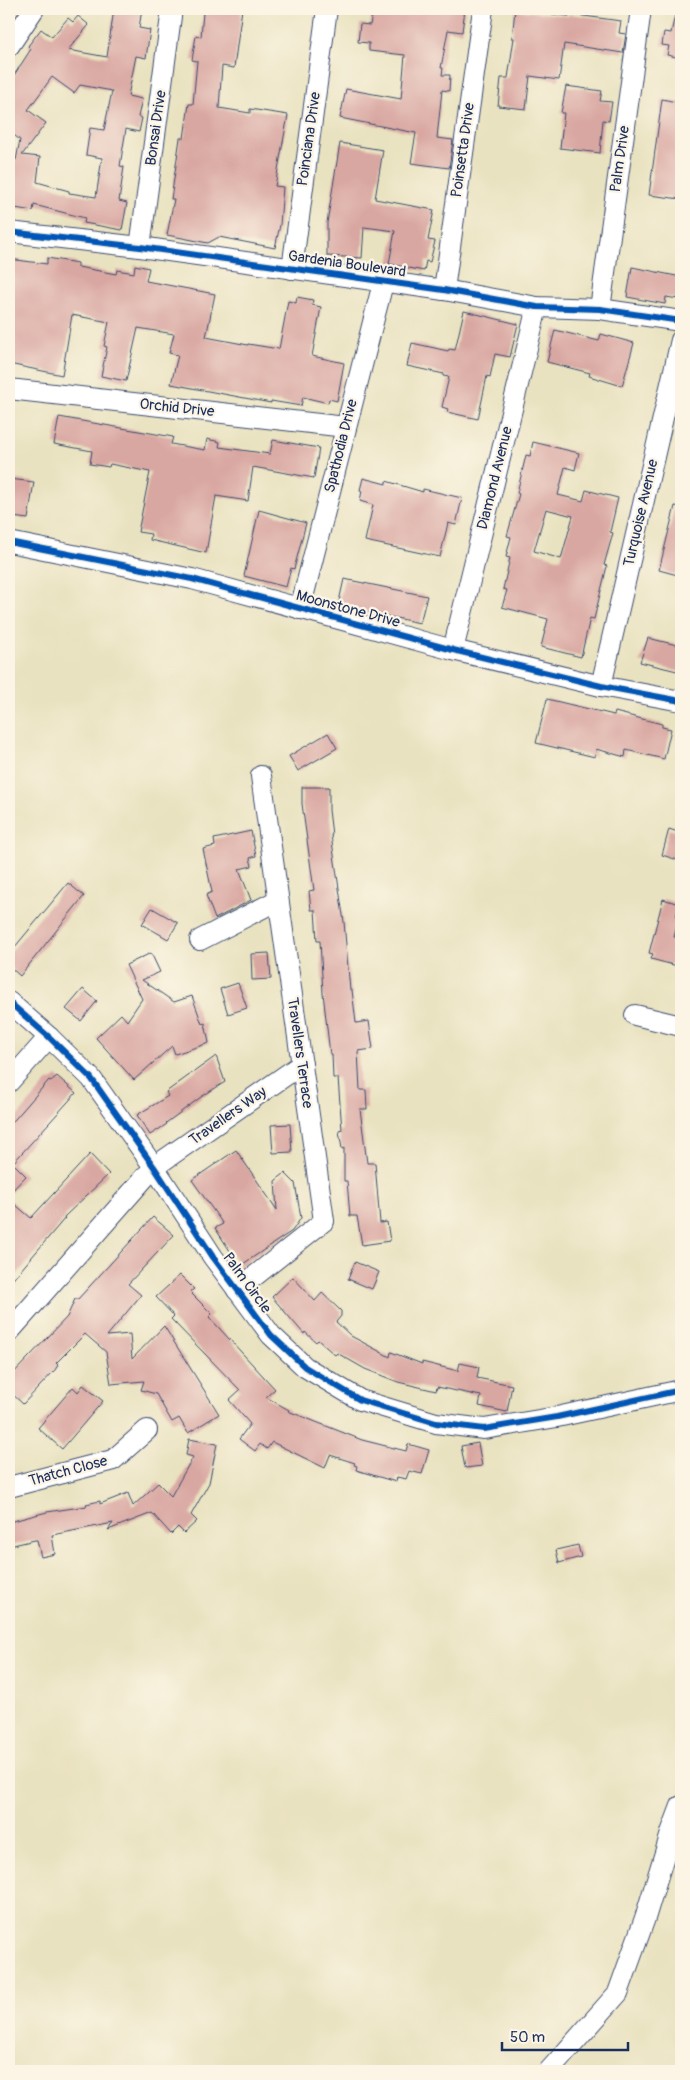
<svg xmlns="http://www.w3.org/2000/svg" width="690" height="2080" font-family="Pangolin,sans-serif">
<rect width="100%" height="100%" fill="#fcf5e5"/>
<filter id="ink" filterUnits="userSpaceOnUse"><feTurbulence type="fractalNoise" baseFrequency=".02" numOctaves="2"/><feDisplacementMap in="SourceGraphic" scale="10" xChannelSelector="R" yChannelSelector="G"/><feConvolveMatrix kernelMatrix="1 2 1 2 8 2 1 2 1" color-interpolation-filters="sRGB"/></filter>
<filter id="wash" filterUnits="userSpaceOnUse"><feTurbulence type="fractalNoise" baseFrequency=".0096" numOctaves="4" result="noise"/><feDisplacementMap in="SourceGraphic" scale="20" xChannelSelector="R" yChannelSelector="G"/><feGaussianBlur stdDeviation="1.12" result="paint"/><feColorMatrix in="noise" values="0 0 0 0 0 0 0 0 0 0 0 0 0 0 0 0 0 1.4 0 .05"/><feComposite in="paint" operator="in"/></filter>
<g filter="url(#wash)">
<rect width="100%" height="100%" fill="#e9e2c0"/>
<g id="blocks">
<g fill="#d9a7a2" fill-rule="evenodd">
<path d="M114,9H142L139,28L150,30L146,58L136,56L128,96L142,99L138,117L142,118L139,132L126,129L120,166L124,167L119,201L127,203L122,230L84,223L85,218L34,205L33,211L9,207L11,160H16L20,140L9,131V83L31,49L28,46L41,29L52,37L68,18L73,22L78,16L89,25L68,50L107,57ZM52,77L74,93L80,85L112,91L104,130L90,128L86,155L102,158L96,197L69,193V191L37,182L40,157L22,155L46,123L28,110Z"/>
<polygon points="207,9 242,9 234,68 222,66 219,108 250,113 250,109 288,115 275,186 283,187 280,225 275,248 219,237 208,243 167,235 174,199 171,199 180,138 184,138 189,104 193,104 197,61 192,60 196,36 201,37 203,12 206,12"/>
<polygon points="373,9 465,9 462,32 448,30 441,68 443,68 442,75 450,75 449,91 442,90 437,138 453,140 449,168 411,163 416,133 340,118 346,89 401,99 405,55 369,51 369,43 358,42 360,24 370,25"/>
<polygon points="515,10 569,16 569,14 621,21 619,33 626,34 623,53 564,44 559,80 530,76 526,109 498,106 501,78 508,78 514,38 512,38"/>
<polygon points="675,15 681,16 681,58 667,55 669,46 662,45 664,32 671,33"/>
<polygon points="566,86 602,91 600,101 612,102 609,121 603,120 600,153 560,148 564,113 561,113"/>
<polygon points="662,99 681,103 681,199 649,195"/>
<polygon points="340,143 383,150 375,199 434,210 428,240 435,241 430,262 426,261 424,271 389,264 395,231 364,227 362,258 327,256 327,223"/>
<polygon points="47,258 78,263 78,267 116,274 117,270 134,273 135,265 149,268 146,281 215,294 206,337 248,345 248,344 279,349 288,301 296,303 297,297 313,300 312,305 321,307 312,356 344,363 337,401 329,399 328,403 303,397 301,406 271,401 271,403 171,384 178,355 169,353 174,334 138,328 126,381 101,376 107,347 104,346 109,322 72,315 62,375 9,364 9,259 47,264"/>
<polygon points="632,267 681,277 678,299 666,297 665,304 627,297"/>
<polygon points="464,311 518,324 510,357 495,354 490,377 487,376 478,419 447,412 448,409 442,407 449,377 443,376 444,374 407,366 412,343 448,351 449,349 455,350"/>
<polygon points="555,330 599,341 601,334 634,343 622,386 589,376 590,373 547,362"/>
<polygon points="59,417 173,437 171,444 205,450 207,439 220,442 219,447 270,454 273,440 319,448 314,478 253,467 248,501 216,496 206,553 150,540 151,534 138,532 150,472 110,464 109,467 90,464 92,451 54,444"/>
<path d="M533,442L579,453L575,470L565,467L558,495L583,501L586,490L618,498L610,532L613,533L604,565L607,566L594,619L590,618L581,657L541,647L548,619L502,607L507,590L503,589L510,558L506,557L511,537L507,536L519,494L517,493L526,455L530,456ZM546,509L573,516L561,559L534,551Z"/>
<polygon points="363,478 386,484 386,481 423,492 423,489 462,498 456,525 448,523 440,557 365,541 373,505 360,501 362,491 360,490"/>
<polygon points="9,479 34,482 28,519 12,517 13,512 9,512"/>
<polygon points="675,506 681,507 681,576 659,570"/>
<polygon points="259,510 306,523 294,569 291,568 286,587 244,576"/>
<polygon points="344,579 427,596 420,623 338,606"/>
<polygon points="648,638 681,646 681,672 640,662"/>
<polygon points="547,699 614,715 615,712 662,724 662,727 671,729 664,759 626,750 625,757 596,749 595,757 536,743"/>
<polygon points="328,733 337,748 298,771 289,756"/>
<polygon points="302,787 329,787 329,810 332,835 331,835 344,922 350,990 352,990 356,1023 369,1021 373,1049 358,1051 360,1090 366,1090 367,1109 360,1109 367,1163 375,1163 380,1223 387,1222 390,1241 362,1245 357,1216 350,1216 347,1181 344,1181 344,1148 342,1149 339,1131 342,1130 338,1078 333,1078 332,1054 330,1054 323,993 320,941 317,941 315,910 311,910 309,891 314,890 302,804"/>
<polygon points="669,829 681,833 681,861 662,855"/>
<polygon points="251,831 256,856 250,858 252,866 239,869 251,900 215,919 206,895 212,892 203,849 215,846 214,839"/>
<polygon points="68,883 84,896 20,976 9,966 9,954"/>
<polygon points="663,899 679,904 676,917 679,918 674,937 681,939 681,967 651,959 653,954 649,953"/>
<polygon points="152,908 178,923 168,939 142,924"/>
<polygon points="151,953 160,972 142,980 174,1002 192,996 202,1024 205,1023 209,1043 175,1054 172,1046 134,1080 96,1038 121,1014 127,1021 142,999 126,965"/>
<polygon points="269,953 271,979 252,980 251,954"/>
<polygon points="238,983 247,1008 228,1014 220,989"/>
<polygon points="83,989 97,1001 81,1021 66,1009"/>
<polygon points="216,1056 225,1082 201,1097 166,1123 167,1124 150,1135 137,1115 168,1096 166,1092"/>
<polygon points="57,1076 76,1093 13,1163 26,1176 9,1194 9,1126 49,1080 51,1081"/>
<polygon points="290,1124 292,1152 273,1153 271,1125"/>
<polygon points="236,1150 277,1210 275,1181 285,1173 295,1183 301,1218 292,1231 240,1266 215,1228 223,1224 192,1180"/>
<polygon points="90,1154 109,1174 64,1217 65,1218 9,1284 9,1199 31,1218"/>
<polygon points="153,1217 174,1235 128,1284 141,1295 107,1336 130,1334 132,1359 164,1326 219,1414 188,1433 179,1418 172,1422 156,1394 141,1390 144,1381 111,1384 106,1352 85,1334 56,1363 58,1365 55,1370 23,1404 9,1391 9,1378 67,1317 75,1299 78,1299"/>
<polygon points="355,1262 379,1272 372,1289 348,1279"/>
<polygon points="180,1275 194,1289 190,1292 212,1314 209,1317 275,1389 266,1397 289,1410 288,1411 362,1440 406,1451 408,1444 429,1450 422,1474 409,1471 406,1479 397,1477 396,1482 356,1470 357,1466 354,1465 355,1463 330,1455 325,1468 272,1442 267,1449 260,1444 255,1451 239,1439 250,1424 229,1400 240,1390 171,1319 174,1316 156,1297"/>
<polygon points="293,1277 315,1301 322,1293 341,1311 341,1316 336,1322 351,1336 390,1357 391,1352 422,1364 422,1362 458,1371 460,1363 479,1367 477,1378 512,1385 507,1412 479,1406 481,1396 437,1387 436,1391 398,1382 365,1369 337,1353 335,1355 318,1340 316,1342 305,1332 304,1334 272,1297"/>
<polygon points="83,1385 103,1401 62,1449 38,1428 73,1387 78,1392"/>
<polygon points="189,1439 217,1444 209,1483 191,1515 197,1521 184,1533 178,1527 171,1534 152,1513 108,1530 113,1523 52,1535 55,1554 41,1557 37,1540 35,1540 9,1546 9,1522 47,1512 87,1506 86,1504 100,1501 100,1504 128,1493 133,1506 158,1483 171,1496 193,1457 186,1455"/>
<polygon points="478,1443 482,1466 465,1468 461,1446"/>
<polygon points="578,1545 581,1557 559,1563 556,1550"/>
</g>
</g>
</g>
<g filter="url(#ink)">
<use href="#blocks" fill-opacity="0" stroke="#3a4a6d" stroke-width="1"/>
<g fill="none" stroke-linecap="round" stroke-linejoin="round">
<defs>
<g id="minor">
<polyline points="9,46 34,9"/>
<polyline points="9,232 140,247 444,290 537,307 600,309 681,321"/>
<polyline points="140,247 172,9"/>
<polyline points="292,269 327,9"/>
<polyline points="444,290 483,9"/>
<polyline points="600,309 641,9"/>
<polyline points="9,389 346,427"/>
<polyline points="9,542 192,579 453,650 601,686 681,701"/>
<polyline points="300,609 383,283"/>
<polyline points="453,650 537,307"/>
<polyline points="601,686 681,340"/>
<polyline points="200,940 278,900"/>
<polyline points="9,1002 49,1037 91,1078 154,1167 213,1257 271,1335 305,1367 360,1400 436,1423 484,1429 557,1417 681,1390"/>
<polyline points="635,1015 681,1026"/>
<polyline points="9,1082 49,1037"/>
<polyline points="237,1290 324,1221 261,776"/>
<polyline points="9,1332 154,1167 302,1064"/>
<polyline points="9,1487 113,1460 147,1430"/>
<polyline points="549,2071 618,1993 645,1918 672,1830 681,1806"/>
</g>
</defs>
<use href="#minor" stroke="#3a4a6d" stroke-width="22"/>
<use href="#minor" stroke="#fff" stroke-width="20"/>
<defs>
<g id="cycleway">
<polyline points="9,232 140,247 444,290 537,307 600,309 681,321"/>
<polyline points="9,542 192,579 453,650 601,686 681,701"/>
<polyline points="9,1002 49,1037 91,1078 154,1167 213,1257 271,1335 305,1367 360,1400 436,1423 484,1429 557,1417 681,1390"/>
</g>
</defs>
<use href="#cycleway" stroke="#fcf5e5" stroke-width="9"/>
<use href="#cycleway" stroke="#0057b8" stroke-width="6"/>
</g>
</g>
<g text-anchor="middle" dominant-baseline="central" stroke-width="4.5" stroke-linejoin="round" paint-order="stroke">
<g font-size="15" fill="#1b2f5e" stroke="#fcf5e5">
<text transform="translate(156 128) rotate(-82)">Bonsai Drive</text>
<text transform="translate(309 139) rotate(-82)">Poinciana Drive</text>
<text transform="translate(463 150) rotate(-82)">Poinsetta Drive</text>
<text transform="translate(620 159) rotate(-82)">Palm Drive</text>
<text transform="translate(347 264) rotate(8)">Gardenia Boulevard</text>
<text transform="translate(177 408) rotate(6)">Orchid Drive</text>
<text transform="translate(341 446) rotate(-76)">Spathodia Drive</text>
<text transform="translate(495 478) rotate(-76)">Diamond Avenue</text>
<text transform="translate(641 513) rotate(-77)">Turquoise Avenue</text>
<text transform="translate(348 609) rotate(15)">Moonstone Drive</text>
<text transform="translate(300 1053) rotate(82)">Travellers Terrace</text>
<text transform="translate(228 1116) rotate(-35)">Travellers Way</text>
<text transform="translate(247 1283) rotate(54)">Palm Circle</text>
<text transform="translate(68 1471) rotate(-15)">Thatch Close</text>
</g>
</g>
<rect width="690" height="2080" fill="none" stroke="#fcf5e5" stroke-width="30"/>
<path d="M502 2042v8h126v-8" fill="none" stroke="#1b2f5e" stroke-width="2.5"/>
<text x="510" y="2042" font-size="15" fill="#1b2f5e" stroke="#fcf5e5" stroke-width="4" paint-order="stroke">50 m</text>
</svg>
